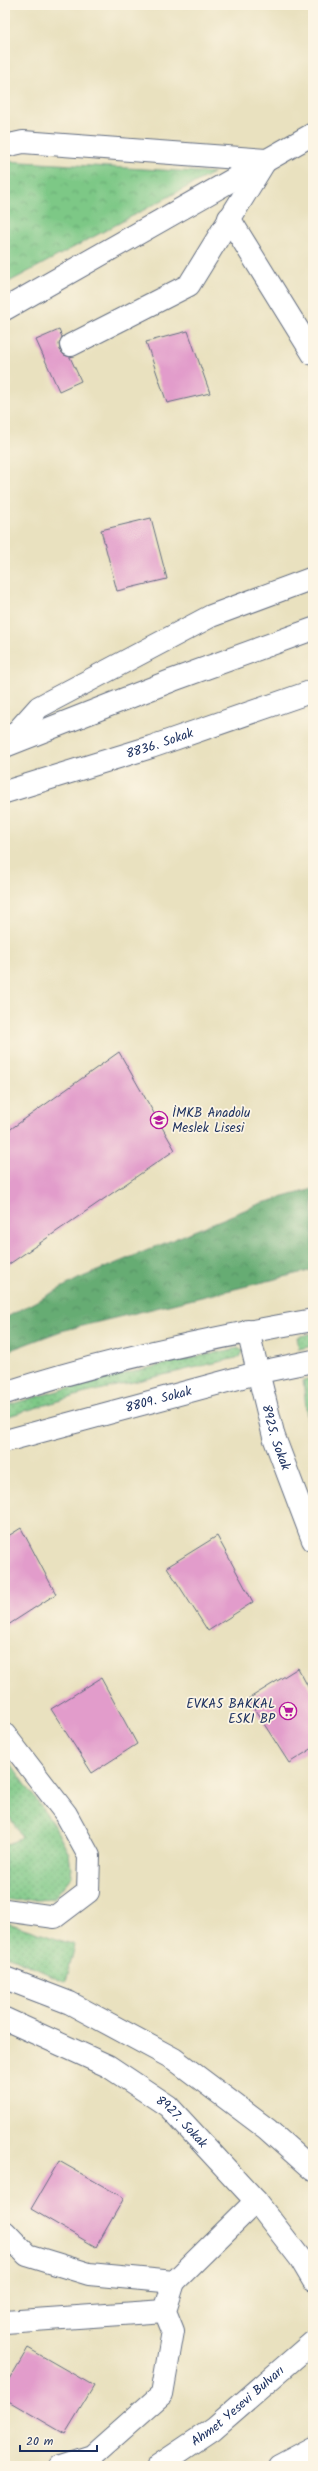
<svg xmlns="http://www.w3.org/2000/svg" width="318" height="2471" font-family="Kalam,sans-serif">
<defs>
<pattern id="grass-dots" width="8" height="8" patternUnits="userSpaceOnUse"><rect width="8" height="8" fill="#7dc886"/><path d="M2 2h.1M6 6h.1" fill="none" stroke="#66a371" stroke-width="1.8" stroke-linecap="round"/></pattern>
<pattern id="forest-crowns" width="20" height="18" patternUnits="userSpaceOnUse"><rect width="20" height="18" fill="#66ac73"/><path d="M2 6a3 3 0 1 1 6 0M12 15a3 3 0 1 1 6 0" fill="none" stroke="#538c62"/></pattern>
<pattern id="park-crowns" width="20" height="18" patternUnits="userSpaceOnUse"><rect width="20" height="18" fill="#7dc886"/><path d="M2 6a3 3 0 1 1 6 0M12 15a3 3 0 1 1 6 0" fill="none" stroke="#66a371"/></pattern>
</defs>
<rect width="100%" height="100%" fill="#fcf5e5"/>
<filter id="ink" filterUnits="userSpaceOnUse"><feTurbulence type="fractalNoise" baseFrequency=".025" numOctaves="2"/><feDisplacementMap in="SourceGraphic" scale="8" xChannelSelector="R" yChannelSelector="G"/><feConvolveMatrix kernelMatrix="1 2 1 2 8 2 1 2 1" color-interpolation-filters="sRGB"/></filter>
<filter id="wash" filterUnits="userSpaceOnUse"><feTurbulence type="fractalNoise" baseFrequency=".012" numOctaves="4" result="noise"/><feDisplacementMap in="SourceGraphic" scale="16" xChannelSelector="R" yChannelSelector="G"/><feGaussianBlur stdDeviation="0.9" result="paint"/><feColorMatrix in="noise" values="0 0 0 0 0 0 0 0 0 0 0 0 0 0 0 0 0 1.4 0 .05"/><feComposite in="paint" operator="in"/></filter>
<g filter="url(#wash)">
<rect width="100%" height="100%" fill="#e9e1bf"/>
<g fill="url(#grass-dots)" stroke="#4c7c72">
<polygon points="313,1333 313,1346 299,1349 297,1337"/>
<path d="M238,1348L243,1351L240,1357L82,1394L5,1417V1406C82,1383 159,1365 238,1348Z"/>
<polygon points="5,1755 55,1827 69,1854 72,1876 54,1898 10,1901 5,1899 5,1846 22,1837 5,1810"/>
<polygon points="5,1922 75,1945 66,1982 5,1955"/>
</g>
<polygon fill="url(#forest-crowns)" stroke="#406e68" points="313,1189 313,1270 61,1331 5,1352 5,1318 78,1279 259,1204"/>
<g fill="url(#park-crowns)" stroke="#4c7c72">
<polygon points="5,161 213,173 5,284"/>
<polygon points="313,1378 313,1425 308,1427 303,1380"/>
</g>
<g id="blocks">
<g fill="#e29ccb">
<polygon points="59,330 62,337 59,344 60,350 64,355 70,357 81,381 59,391 36,340"/>
<polygon points="188,331 210,393 167,403 146,342"/>
<polygon points="151,518 167,579 117,591 101,530"/>
<polygon points="119,1052 175,1150 5,1267 5,1133"/>
<polygon points="21,1528 56,1594 5,1627 5,1538"/>
<polygon points="217,1536 253,1602 208,1631 167,1567"/>
<polygon points="298,1668 313,1696 313,1748 289,1763 248,1699"/>
<polygon points="101,1678 137,1744 92,1773 51,1709"/>
<polygon points="59,2161 124,2198 96,2247 31,2209"/>
<polygon points="28,2348 94,2386 65,2434 5,2399 5,2387"/>
</g>
</g>
</g>
<g filter="url(#ink)">
<use href="#blocks" fill-opacity="0" stroke="#636d80" stroke-width="1"/>
<g fill="none" stroke-linecap="round" stroke-linejoin="round">
<defs>
<g id="minor">
<polyline points="5,146 23,142 266,160"/>
<polyline points="229,218 313,354"/>
<polyline points="5,309 313,134"/>
<polyline points="71,345 189,285 264,163"/>
<polyline points="5,745 39,707 211,616 313,578"/>
<path id="s1" d="M248,1331L274,1437L313,1540"/>
<polyline points="5,1735 66,1814 89,1856 88,1892 55,1917 5,1910"/>
<polyline points="5,2232 27,2255 89,2274 174,2282 256,2201"/>
<polyline points="5,2322 165,2311"/>
<polyline points="61,2466 92,2456 162,2394 173,2331 165,2311 174,2282"/>
</g>
<g id="tertiary">
<polyline points="5,746 173,680 313,629"/>
<path id="s2" d="M5,792L151,747L313,691"/>
<path d="M5,1393C105,1360 209,1338 313,1320"/>
<path id="s3" d="M5,1441L260,1372L313,1361"/>
<polyline points="5,1978 70,2003 174,2059 267,2129 313,2170"/>
<path id="s4" d="M5,2019L108,2066L168,2106L256,2201L300,2258L313,2280"/>
<path id="s5" d="M158,2466L213,2429L313,2342"/>
<polyline points="279,2466 313,2448"/>
</g>
</defs>
<use href="#minor" stroke="#636d80" stroke-width="24"/>
<use href="#tertiary" stroke="#636d80" stroke-width="24"/>
<use href="#minor" stroke="#fff" stroke-width="22"/>
<use href="#tertiary" stroke="#fff" stroke-width="22"/>
</g>
</g>
<defs>
<symbol id="school-ring" viewBox="-11 -11 22 22"><circle r="9.5" fill="#fcf5e5" stroke="#b5179e" stroke-width="1.5"/><path d="M0-5L7-2L0 1L-7-2ZM-4 1L0 2.5L4 1V4Q0 6-4 4Z" fill="#b5179e"/></symbol>
<symbol id="supermarket-ring" viewBox="-11 -11 22 22"><circle r="9.5" fill="#fcf5e5" stroke="#b5179e" stroke-width="1.5"/><path d="M-6-5.5h2.5l.6 2H6L4.5 2H-2.5L-4.4-4H-6ZM-1.5 3.2a1.3 1.3 0 1 0 .1 0ZM3 3.2a1.3 1.3 0 1 0 .1 0Z" fill="#b5179e"/></symbol>
</defs>
<g fill-rule="evenodd">
<use href="#school-ring" x="149" y="1110" width="20" height="20"/>
<use href="#supermarket-ring" x="278" y="1701" width="20" height="20"/>
</g>
<g text-anchor="middle" dominant-baseline="central" stroke-width="3.5" stroke-linejoin="round" paint-order="stroke">
<g font-size="13" fill="#1b2f5e" stroke="#fcf5e5">
<text stroke="none"><textPath href="#s2" startOffset="162">8836. Sokak</textPath></text>
<text stroke="none"><textPath href="#s3" startOffset="159">8809. Sokak</textPath></text>
<text stroke="none"><textPath href="#s1" startOffset="110">8925. Sokak</textPath></text>
<text stroke="none"><textPath href="#s4" startOffset="206">8927. Sokak</textPath></text>
<text stroke="none"><textPath href="#s5" startOffset="100">Ahmet Yesevi Bulvarı</textPath></text>
</g>
<g font-size="13" fill="#1b2f5e" stroke="#fcf5e5" text-anchor="start">
<text x="172" y="1113">İMKB Anadolu<tspan x="172" dy="15">Meslek Lisesi</tspan></text>
<text x="275" y="1704" text-anchor="end">EVKA5 BAKKAL<tspan x="275" dy="15">ESKI BP</tspan></text>
</g>
</g>
<rect width="318" height="2471" fill="none" stroke="#fcf5e5" stroke-width="20"/>
<path d="M20 2445v6h77v-6" fill="none" stroke="#1b2f5e" stroke-width="2"/>
<text x="26" y="2445" font-size="12" fill="#1b2f5e" stroke="#fcf5e5" stroke-width="3" paint-order="stroke">20 m</text>
</svg>
